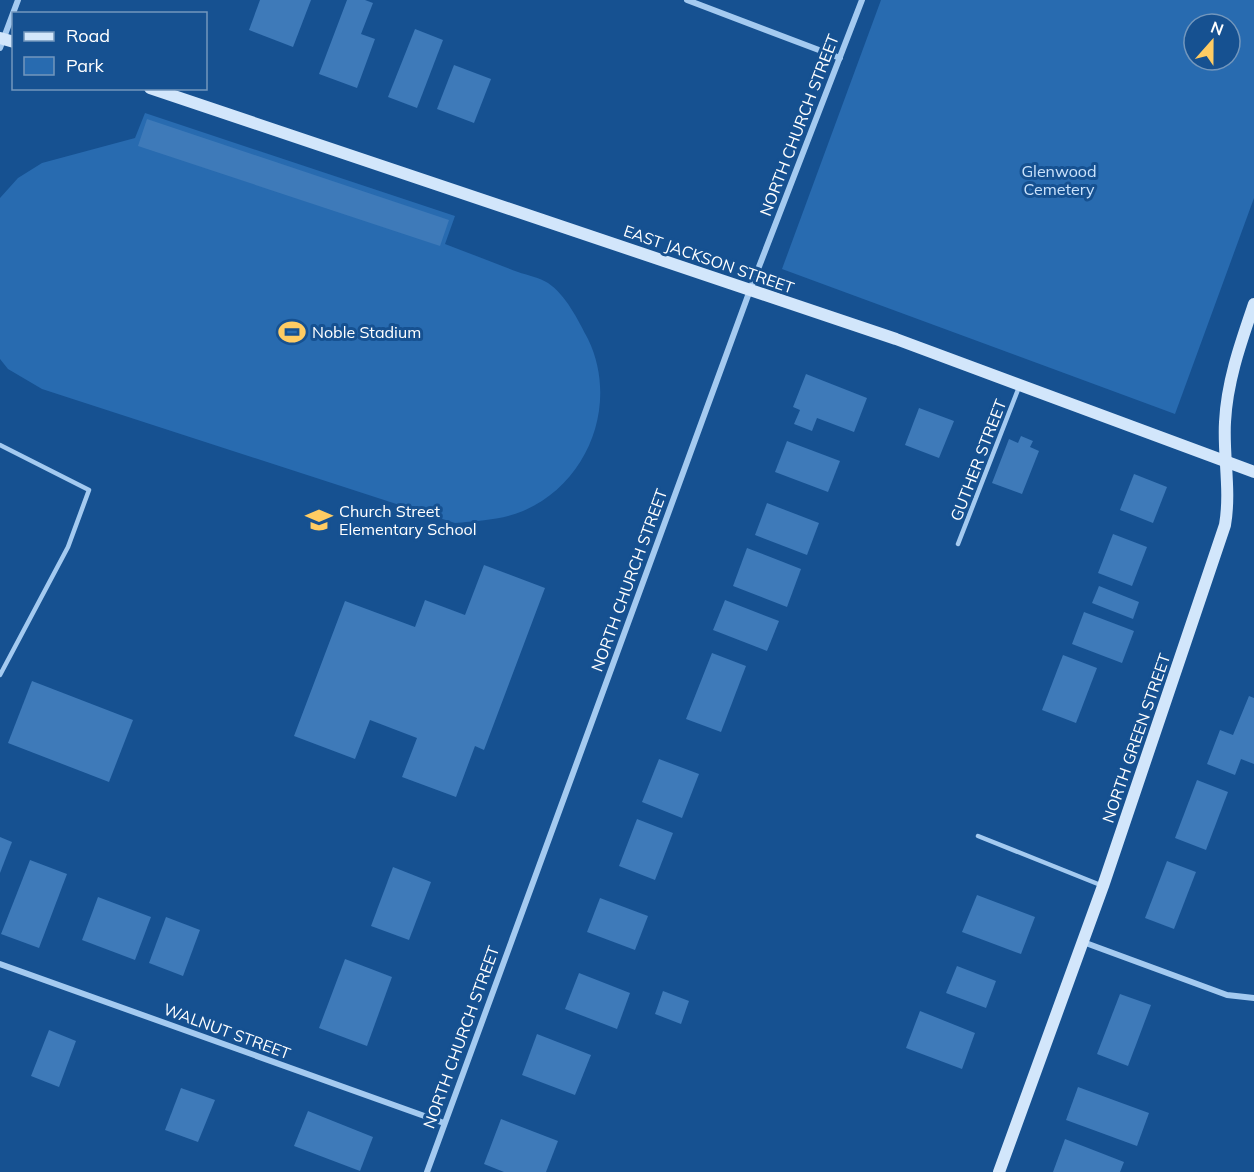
<svg xmlns="http://www.w3.org/2000/svg" width="1254" height="1172" font-family="Mulish,sans-serif">
<rect width="100%" height="100%" fill="#165191"/>
<g fill="#286bb0" fill-rule="evenodd">
<path d="M881,0H1254V198L1175,414L782,269ZM1194,24H1230V60H1194Z"/>
<path d="M145,113L455,216L445,244C469,253 494,263 518,272C527,275 540,278 548,283C566,295 578,320 588,339C619,403 589,483 523,511C502,520 477,521 455,523L42,389L8,369L0,359V198L18,178L42,163L135,138Z"/>
</g>
<g fill="#3e7ab9">
<polygon points="260,0 311,0 293,47 249,30"/>
<polygon points="347,0 365,0 373,3 361,34 375,39 357,88 319,74"/>
<polygon points="415,29 443,40 417,108 388,97"/>
<polygon points="454,65 491,79 474,123 437,109"/>
<polygon points="147,119 449,220 440,246 138,146"/>
<polygon points="806,374 867,398 854,432 817,418 812,431 794,424 800,410 793,407"/>
<polygon points="919,408 954,421 939,458 905,445"/>
<polygon points="1021,436 1033,441 1030,447 1039,451 1022,494 992,483 1009,439 1018,443"/>
<polygon points="787,441 840,461 828,492 775,472"/>
<polygon points="1134,474 1167,487 1153,523 1120,510"/>
<polygon points="767,503 819,523 807,555 755,535"/>
<polygon points="1113,534 1147,547 1132,586 1098,573"/>
<polygon points="747,548 801,569 787,607 733,586"/>
<polygon points="484,565 545,588 484,750 475,746 456,797 402,777 417,738 370,720 355,759 294,736 345,601 415,627 425,600 465,615"/>
<polygon points="1099,586 1139,602 1133,619 1092,603"/>
<polygon points="725,600 779,621 767,651 713,630"/>
<polygon points="1084,612 1134,631 1122,663 1072,644"/>
<polygon points="712,653 746,666 721,732 686,719"/>
<polygon points="1063,655 1097,668 1076,723 1042,710"/>
<polygon points="32,681 133,720 109,782 8,743"/>
<polygon points="1249,696 1254,698 1254,764 1241,759 1235,775 1207,764 1220,730 1233,735"/>
<polygon points="659,759 699,774 682,818 642,802"/>
<polygon points="1197,780 1228,792 1206,850 1175,838"/>
<polygon points="637,819 673,833 655,880 619,866"/>
<polygon points="0,837 12,842 0,873"/>
<polygon points="30,860 67,874 39,948 1,934"/>
<polygon points="1167,861 1196,872 1174,929 1145,918"/>
<polygon points="393,867 431,882 409,940 371,926"/>
<polygon points="977,895 1035,917 1021,954 962,932"/>
<polygon points="98,897 151,917 135,960 82,940"/>
<polygon points="600,898 648,916 635,950 587,932"/>
<polygon points="166,917 200,930 183,976 149,963"/>
<polygon points="345,959 392,977 367,1046 319,1028"/>
<polygon points="957,966 996,981 986,1008 946,993"/>
<polygon points="579,973 630,993 617,1029 565,1009"/>
<polygon points="663,991 689,1001 681,1024 655,1014"/>
<polygon points="1120,994 1151,1005 1128,1066 1097,1054"/>
<polygon points="920,1011 975,1033 962,1069 906,1048"/>
<polygon points="49,1030 76,1041 59,1087 31,1076"/>
<polygon points="537,1034 591,1055 575,1095 522,1075"/>
<polygon points="1078,1087 1149,1113 1137,1146 1066,1120"/>
<polygon points="181,1088 215,1100 198,1142 165,1130"/>
<polygon points="308,1111 373,1137 360,1171 294,1146"/>
<polygon points="501,1119 558,1141 546,1172 504,1172 484,1164"/>
<polygon points="1065,1139 1124,1162 1120,1172 1053,1172"/>
</g>
<g fill="none" stroke-linecap="round" stroke-linejoin="round">
<g stroke="#a4caf0" stroke-width="4.5">
<polyline points="0,445 89,490 68,547 0,675"/>
<polyline points="958,544 1019,387"/>
<polyline points="978,836 1103,886"/>
</g>
<g stroke="#a4caf0" stroke-width="6">
<polyline points="687,0 840,58"/>
<polyline points="0,48 18,0"/>
<polyline points="1083,942 1227,995 1254,998"/>
<polyline points="0,964 444,1123"/>
<polyline points="427,1172 750,290 862,0"/>
</g>
<g stroke="#d2e6fb" stroke-width="12">
<polyline points="0,38 14,42"/>
<polyline points="150,88 896,339 1254,472"/>
<path d="M999,1172L1103,886L1225,525C1231,490 1223,456 1225,422C1227,381 1241,342 1254,304"/>
</g>
</g>
<defs>
<symbol id="stadium-bare" viewBox="-9 -9 18 18"><path d="M0-5a6.5 5 0 1 0 0 10a6.5 5 0 1 0 0-10ZM-3.5-1.8h7v3.6h-7Z" fill="#ffcc63" stroke="#165191" stroke-width="2.5" paint-order="stroke"/></symbol>
<symbol id="school-bare" viewBox="-9 -9 18 18"><path d="M0-5L7-2L0 1L-7-2ZM-4 1L0 2.5L4 1V4Q0 6-4 4Z" fill="#ffcc63" stroke="#165191" stroke-width="2.5" paint-order="stroke"/></symbol>
</defs>
<g fill-rule="evenodd">
<use href="#stadium-bare" x="273" y="313" width="38" height="38"/>
<use href="#school-bare" x="300" y="501" width="38" height="38"/>
</g>
<g text-anchor="middle" dominant-baseline="central" stroke-width="6" stroke-linejoin="round" paint-order="stroke">
<g font-size="16" fill="#fff" stroke="#165191">
<text transform="translate(799 125) rotate(-69)">NORTH CHURCH STREET</text>
<text transform="translate(709 259) rotate(19)">EAST JACKSON STREET</text>
<text transform="translate(978 460) rotate(-69)">GUTHER STREET</text>
<text transform="translate(629 580) rotate(-70)">NORTH CHURCH STREET</text>
<text transform="translate(1136 738) rotate(-71)">NORTH GREEN STREET</text>
<text transform="translate(227 1031) rotate(20)">WALNUT STREET</text>
<text transform="translate(461 1037) rotate(-70)">NORTH CHURCH STREET</text>
</g>
<g font-size="16" fill="#cbe3fc" stroke="#165191">
<text x="1059" y="171">Glenwood<tspan x="1059" dy="18">Cemetery</tspan></text>
</g>
<g font-size="16" fill="#fff" stroke="#165191" text-anchor="start">
<text x="312" y="332">Noble Stadium</text>
<text x="339" y="511">Church Street<tspan x="339" dy="18">Elementary School</tspan></text>
</g>
</g>
<rect x="12" y="12" width="195" height="78" fill="#165191" stroke="#7397bd" stroke-width="1.5"/>
<rect x="24" y="32" width="30" height="9" fill="#d2e6fb" stroke="#7397bd" stroke-width="1.5"/>
<text x="66" y="42" font-size="18" fill="#ffffff">Road</text>
<rect x="24" y="57" width="30" height="18" fill="#286bb0" stroke="#7397bd" stroke-width="1.5"/>
<text x="66" y="72" font-size="18" fill="#ffffff">Park</text>
<g transform="translate(1212 42) rotate(21)"><circle r="28" fill="#165191" stroke="#7397bd" stroke-width="1.5"/>
<path d="M0-4.5L10 22L0 15L-10 22Z" fill="#ffcc63"/>
<text y="-9" font-size="16" font-weight="bold" text-anchor="middle" fill="#ffffff">N</text>
</g>
</svg>
